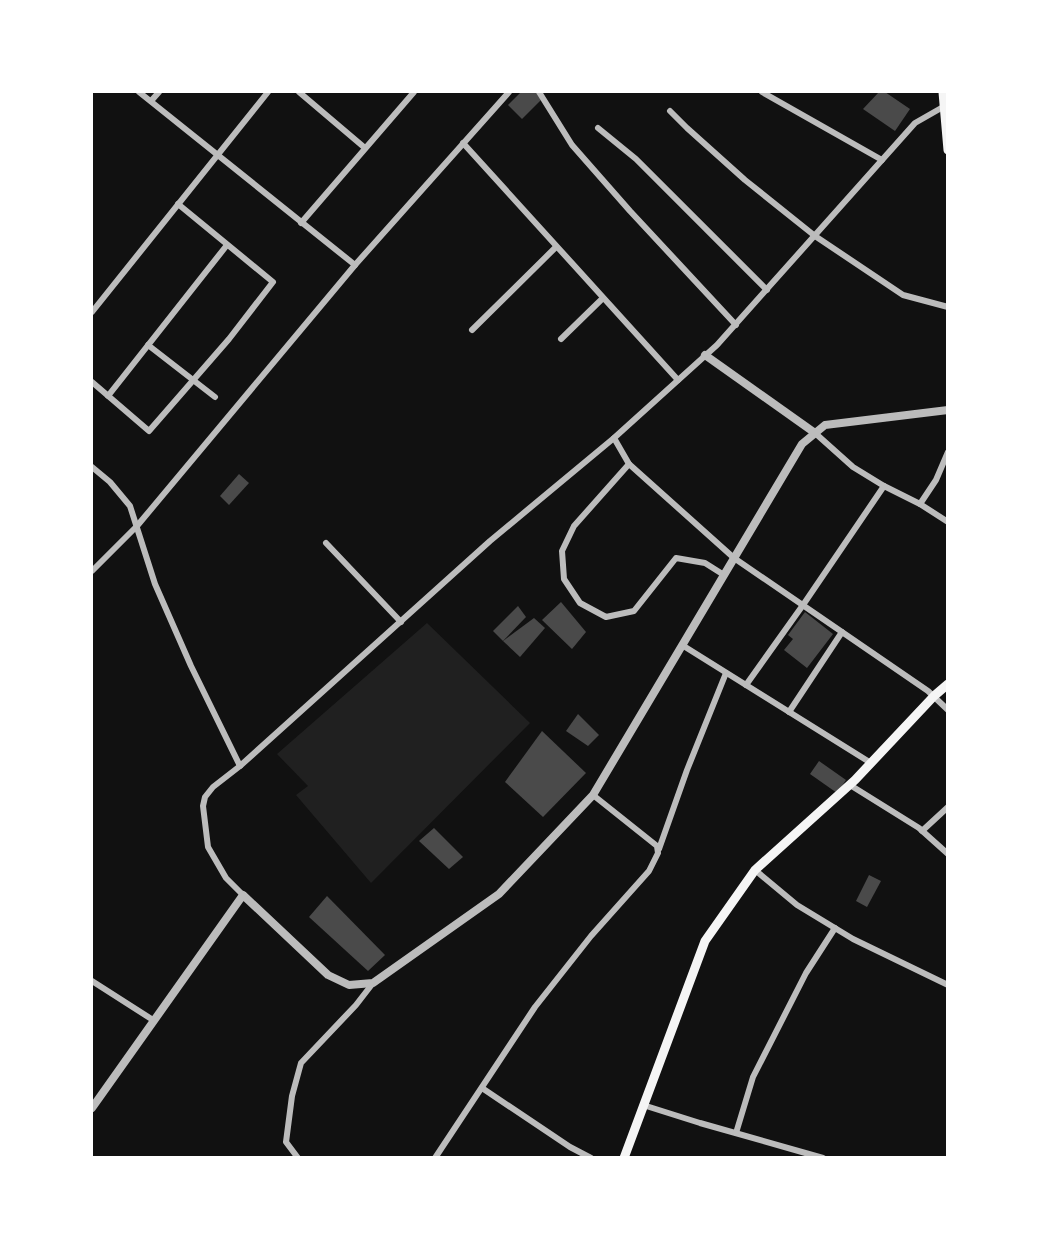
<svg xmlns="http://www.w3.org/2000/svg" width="1039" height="1249" font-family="'Archivo Narrow',sans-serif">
<rect width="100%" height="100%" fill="#111"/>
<polygon fill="#202020" points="427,623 530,723 371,883 296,795 308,786 277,754"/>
<g fill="#4a4a4a">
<polygon points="521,92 536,92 541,100 522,119 508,105"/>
<polygon points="879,92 885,92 910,109 895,131 863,109"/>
<polygon points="239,474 249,483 229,505 220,496"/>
<polygon points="561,602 586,632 572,649 542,620"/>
<polygon points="518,606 526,617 503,641 493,631"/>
<polygon points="805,612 833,634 807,668 784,650 793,639 788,635"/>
<polygon points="534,618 545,628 520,657 503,641"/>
<polygon points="578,714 599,735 588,746 566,731"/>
<polygon points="542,731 586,773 543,817 505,782"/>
<polygon points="819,761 846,780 837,793 810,774"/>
<polygon points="434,828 463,857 449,869 419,841"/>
<polygon points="869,875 881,881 867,907 856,901"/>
<polygon points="327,896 385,955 368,971 309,917"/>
</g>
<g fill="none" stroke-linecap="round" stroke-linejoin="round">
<g stroke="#bcbcbc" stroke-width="6">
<polyline points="139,92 355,265"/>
<polyline points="299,92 365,148"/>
<polyline points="539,92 572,145 630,211 736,325"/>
<polyline points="762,92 882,160"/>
<polyline points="151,101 159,92"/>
<polyline points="670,111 687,128 745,180 815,236 903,295 948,307"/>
<polyline points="598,128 636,159 767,290"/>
<polyline points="463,143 678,380"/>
<polyline points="301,223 414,92"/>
<polyline points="92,312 268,92"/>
<polyline points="472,330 556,247"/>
<polyline points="561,339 603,298"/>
<polyline points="148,345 215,397"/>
<polyline points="92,382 149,431 229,339 273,282 178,204"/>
<polyline points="108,396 227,245"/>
<polyline points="815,433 853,467 884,486 920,504"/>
<polyline points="614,438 629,464 734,558 928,691 948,710"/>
<polyline points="948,452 936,480 920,504 948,522"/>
<polyline points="629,464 574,526 562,551 564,579 580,603 606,617 634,611 676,558 705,563 724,575"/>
<polyline points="92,467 110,482 130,506 155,584 191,666 240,766"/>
<polyline points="326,543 401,622"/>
<polyline points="92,571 137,526 355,265 509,92"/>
<polyline points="682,645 871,763"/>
<polyline points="746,685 803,605 884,486"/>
<polyline points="789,712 842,632"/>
<polyline points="850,785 919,828 948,854"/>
<polyline points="922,831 948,807"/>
<polyline points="659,849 687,770 726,673"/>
<polyline points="755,870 797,905 853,939 948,985"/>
<polyline points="243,895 226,878 208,847 203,806 205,797 213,787 240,766 490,541 614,438 717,345 915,123 943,107"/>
<polyline points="92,981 153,1020"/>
<polyline points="482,1088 570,1147 591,1158"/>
<polyline points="643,1105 700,1123 823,1158"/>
<polyline points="736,1133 753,1077 806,973 835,928"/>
<polyline points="298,1158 286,1142 292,1096 301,1063 356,1005 373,983"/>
<polyline points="435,1158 535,1007 591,936 649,871 658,853 657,846 593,795"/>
</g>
<g stroke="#bcbcbc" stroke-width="8">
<polyline points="705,355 815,433"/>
<polyline points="92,1108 243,895 328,975 349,985 373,983 499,894 593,795 802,444 825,425 948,410"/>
</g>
<g stroke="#f5f5f5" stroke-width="9">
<polyline points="943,92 948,150"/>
<polyline points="624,1158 705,941 755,870 855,780 934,696 948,684"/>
</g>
</g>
<rect width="1039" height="1249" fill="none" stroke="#ffffff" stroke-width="186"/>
</svg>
